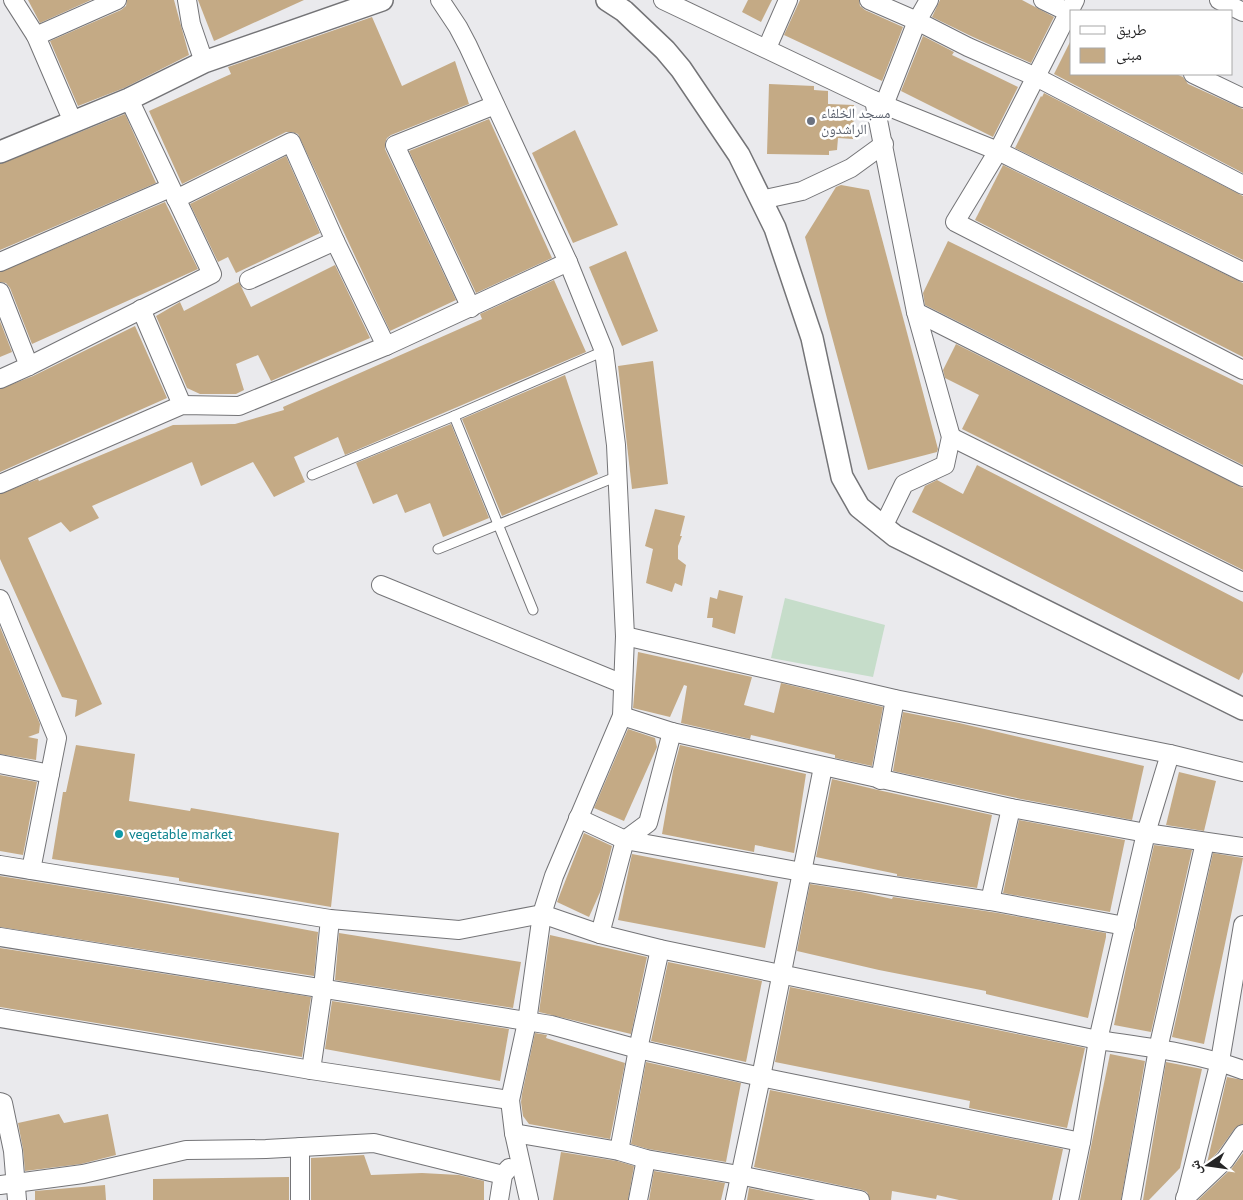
<svg xmlns="http://www.w3.org/2000/svg" width="1243" height="1200" font-family="'PT Sans','Noto Naskh Arabic',sans-serif">
<rect width="100%" height="100%" fill="#eaeaed"/>
<polygon fill="#c6ddca" points="785,598 885,625 873,677 771,658"/>
<g fill="#c4aa85">
<polygon points="28,0 91,0 40,23"/>
<polygon points="127,0 174,0 189,55 124,88 78,106 50,41 121,10 126,6"/>
<polygon points="198,0 304,0 214,41"/>
<polygon points="748,0 772,0 761,22 742,12"/>
<polygon points="800,0 859,0 860,6 865,10 903,27 882,81 784,35"/>
<polygon points="940,0 1022,0 1054,17 1031,63 973,37 932,17"/>
<polygon points="372,17 402,86 455,61 469,104 391,135 387,138 385,143 385,149 456,300 390,331 298,134 292,132 286,132 182,184 149,111 231,74 228,67"/>
<polygon points="923,36 954,52 952,55 1018,87 993,137 901,91"/>
<polygon points="1072,38 1072,74 1176,74 1183,77 1188,84 1243,109 1243,173 1054,74"/>
<polygon points="769,84 814,86 814,90 828,91 828,104 854,105 853,139 838,138 837,150 829,151 829,155 767,154"/>
<polygon points="1044,93 1243,196 1243,260 1015,148 1041,96 1042,97"/>
<polygon points="125,114 156,183 0,250 0,164"/>
<polygon points="489,119 552,258 476,293 409,151"/>
<polygon points="575,130 618,225 573,243 532,153"/>
<polygon points="286,156 320,233 236,273 228,257 218,262 190,204"/>
<polygon points="1003,165 1243,283 1243,357 975,220"/>
<polygon points="841,185 869,190 938,449 937,452 868,470 805,237 836,187"/>
<polygon points="165,202 198,269 32,344 10,288 6,283 0,282 0,272"/>
<polygon points="948,241 1243,385 1243,465 925,305 923,293"/>
<polygon points="626,251 658,331 622,346 589,267"/>
<polygon points="335,265 370,338 271,381 258,355 236,364 244,390 236,394 200,394 187,388 156,316 180,302 184,311 239,282 251,307"/>
<polygon points="554,280 586,352 345,455 338,437 294,457 305,482 274,497 253,462 201,486 192,462 92,506 99,518 70,532 61,522 28,538 102,704 75,717 77,700 62,697 0,559 0,494 38,479 39,481 173,425 235,424 284,410 283,407 482,319 480,314"/>
<polygon points="0,321 12,352 0,357"/>
<polygon points="135,326 167,398 0,472 0,389 33,376"/>
<polygon points="956,344 1243,488 1243,570 962,429 979,395 945,378 943,370"/>
<polygon points="653,361 668,484 632,489 618,366"/>
<polygon points="565,375 598,474 502,516 462,419"/>
<polygon points="451,424 489,518 443,537 430,503 405,513 397,494 373,504 356,463"/>
<polygon points="977,465 1243,602 1243,672 1239,680 912,512 925,486 937,480 963,494"/>
<polygon points="655,509 685,516 680,536 682,536 678,546 678,559 686,565 682,586 675,583 672,592 646,583 653,549 645,546"/>
<polygon points="719,590 743,596 735,634 712,627 713,618 707,618 710,597 717,599"/>
<polygon points="0,627 40,724 39,733 28,737 38,739 36,760 0,754"/>
<polygon points="638,652 752,677 744,705 774,713 781,683 883,707 872,766 835,758 835,755 751,735 750,739 681,723 687,686 684,685 670,717 633,708"/>
<polygon points="903,712 959,723 1144,766 1132,820 1021,799 893,771"/>
<polygon points="628,729 655,738 657,747 624,821 594,808"/>
<polygon points="76,745 135,754 129,801 190,811 191,808 339,833 331,907 179,881 179,878 52,859 63,792 66,792"/>
<polygon points="680,745 806,774 794,853 755,845 754,852 662,834 673,771"/>
<polygon points="1179,772 1216,781 1204,831 1166,825"/>
<polygon points="0,775 37,782 23,855 0,851"/>
<polygon points="832,779 878,790 992,815 977,888 897,876 897,874 816,857"/>
<polygon points="1019,820 1125,840 1110,912 1003,893"/>
<polygon points="584,833 612,846 601,890 589,917 557,902"/>
<polygon points="1154,845 1192,850 1151,1032 1114,1025 1124,977"/>
<polygon points="1213,853 1243,858 1204,1044 1172,1037"/>
<polygon points="632,854 778,882 765,948 618,920"/>
<polygon points="0,876 130,897 318,932 314,976 0,927"/>
<polygon points="810,884 861,892 892,899 893,897 998,913 1106,933 1106,937 1088,1018 986,994 986,991 879,970 797,951"/>
<polygon points="339,933 521,962 513,1008 335,980"/>
<polygon points="550,935 647,957 631,1034 539,1012"/>
<polygon points="0,948 311,997 302,1057 0,1007"/>
<polygon points="668,962 762,981 746,1062 651,1041"/>
<polygon points="790,987 1085,1048 1067,1128 969,1108 970,1101 775,1062"/>
<polygon points="332,1001 509,1029 500,1081 325,1049"/>
<polygon points="535,1033 547,1035 546,1038 625,1063 610,1139 529,1124 523,1116 521,1102 522,1094"/>
<polygon points="1110,1054 1145,1061 1121,1200 1080,1200"/>
<polygon points="646,1062 741,1083 726,1162 648,1149 631,1144"/>
<polygon points="1166,1062 1202,1069 1180,1168 1149,1200 1143,1200"/>
<polygon points="1227,1077 1243,1080 1243,1124 1235,1128 1217,1153 1207,1163"/>
<polygon points="770,1090 1063,1149 1052,1200 959,1200 937,1195 936,1199 892,1191 891,1200 870,1200 867,1192 862,1190 754,1167"/>
<polygon points="59,1114 64,1123 108,1114 116,1155 81,1164 25,1171 23,1149 18,1123"/>
<polygon points="561,1152 617,1161 634,1166 628,1200 553,1200"/>
<polygon points="1243,1153 1243,1200 1198,1200 1232,1168"/>
<polygon points="364,1155 371,1175 422,1173 459,1175 484,1181 484,1200 311,1200 311,1158"/>
<polygon points="654,1171 725,1183 721,1200 649,1200"/>
<polygon points="289,1177 289,1200 153,1200 153,1179"/>
<polygon points="105,1185 106,1200 35,1200 35,1191"/>
<polygon points="749,1188 807,1200 747,1200"/>
</g>
<g fill="none" stroke-linecap="round" stroke-linejoin="round">
<defs>
<g id="service">
<polyline points="312,475 454,416"/>
<polyline points="438,549 618,476"/>
<polyline points="533,610 454,416 604,351"/>
</g>
<g id="minor">
<polyline points="13,0 36,36 73,122"/>
<polyline points="187,0 191,24 204,62"/>
<polyline points="440,0 458,27 468,46 568,262 604,351 616,445 625,636 622,716 554,876 542,914 527,1022 510,1100 514,1133 529,1200"/>
<polyline points="663,0 884,105 998,151 1243,272"/>
<polyline points="869,0 917,21 968,47 1036,77 1243,185"/>
<polyline points="1043,0 1072,14"/>
<polyline points="1075,0 998,151 955,222 1243,370"/>
<polyline points="1219,0 1243,12"/>
<polyline points="36,36 117,0"/>
<polyline points="767,48 788,0"/>
<polyline points="1193,74 1243,98"/>
<polyline points="874,100 916,312 951,437 945,465 904,484 883,527"/>
<polyline points="884,105 917,21 929,0"/>
<polyline points="176,199 291,142 335,241 386,346"/>
<polyline points="761,200 802,191 851,168 884,144"/>
<polyline points="0,262 170,188"/>
<polyline points="249,280 335,241"/>
<polyline points="0,292 29,366"/>
<polyline points="471,308 395,145 495,105"/>
<polyline points="141,309 182,405"/>
<polyline points="916,312 1243,477"/>
<polyline points="0,379 29,366 212,274 129,99"/>
<polyline points="951,437 1243,582"/>
<polyline points="0,484 182,405 239,406 386,346 568,262"/>
<polyline points="381,585 623,684"/>
<polyline points="0,599 57,738 31,870"/>
<polyline points="625,636 895,699 1170,754 1243,772"/>
<polyline points="622,716 672,732 1011,808 1146,833 1243,847"/>
<polyline points="0,764 50,774"/>
<polyline points="880,780 895,699"/>
<polyline points="578,818 625,840 802,872 990,901 1125,926"/>
<path d="M0,865L330,919L459,930L542,914L600,934L660,949L1098,1040C1147,1047 1197,1053 1243,1070"/>
<polyline points="990,901 1011,808"/>
<polyline points="600,934 625,840 648,823 672,732"/>
<polyline points="0,937 551,1025 638,1049 761,1077 1081,1142"/>
<polyline points="0,1018 311,1070 510,1100"/>
<polyline points="311,1070 323,988 330,919"/>
<polyline points="0,1102 3,1103 13,1151 17,1200"/>
<polyline points="514,1133 619,1151 646,1159 739,1175 860,1200"/>
<polyline points="300,1147 300,1200"/>
<polyline points="619,1151 638,1049 660,949"/>
<polyline points="0,1185 83,1174 186,1150 266,1149 374,1143 503,1175"/>
<polyline points="1186,1197 1220,1061 1243,925"/>
<polyline points="1185,1198 1225,1160 1243,1134"/>
<polyline points="499,1200 503,1175 509,1168"/>
<polyline points="638,1200 646,1159"/>
<polyline points="735,1200 761,1077 823,767"/>
<polyline points="1069,1200 1081,1142 1098,1040 1146,833 1170,754"/>
<polyline points="1131,1200 1158,1049 1205,842"/>
</g>
<g id="tertiary">
<polyline points="607,0 624,11 665,50 681,69 739,155 775,228 812,338 842,477 859,507 895,536 1243,709"/>
<polyline points="0,152 129,99 204,62 382,0"/>
</g>
</defs>
<use href="#service" stroke="#747477" stroke-width="11"/>
<use href="#minor" stroke="#747477" stroke-width="20"/>
<use href="#tertiary" stroke="#747477" stroke-width="24"/>
<use href="#service" stroke="#fff" stroke-width="9"/>
<use href="#minor" stroke="#fff" stroke-width="18"/>
<use href="#tertiary" stroke="#fff" stroke-width="21"/>
</g>
<circle fill="#6b7280" stroke="#fff" stroke-width="2" cx="811" cy="121" r="5"/>
<circle fill="#0f9aa8" stroke="#fff" stroke-width="2" cx="119" cy="834" r="5"/>
<g text-anchor="middle" dominant-baseline="central" stroke-width="5" stroke-linejoin="round" paint-order="stroke">
<g font-size="14" fill="#5b616d" stroke="#fff" text-anchor="start">
<text x="821" y="113">مسجد الخلفاء<tspan x="821" dy="16">الراشدون</tspan></text>
</g>
<g font-size="14" fill="#0d838f" stroke="#fff" text-anchor="start">
<text x="129" y="834">vegetable market</text>
</g>
</g>
<rect x="1070" y="10" width="162" height="65" fill="#ffffff" stroke="#a8a8a8"/>
<rect x="1080" y="26" width="25" height="8" fill="#ffffff" stroke="#a8a8a8"/>
<text x="1116" y="35" font-size="15" fill="#252526">طريق</text>
<rect x="1080" y="48" width="25" height="15" fill="#c4aa85" stroke="#a8a8a8"/>
<text x="1116" y="60" font-size="15" fill="#252526">مبنى</text>
<g transform="translate(1208 1165) rotate(257)" stroke="#ffffff" stroke-width="4" paint-order="stroke">
<path d="M0-4L9 19L0 12L-9 19Z" fill="#252526"/>
<text y="-8" font-size="14" font-weight="bold" text-anchor="middle" fill="#252526">ش</text>
</g>
</svg>
